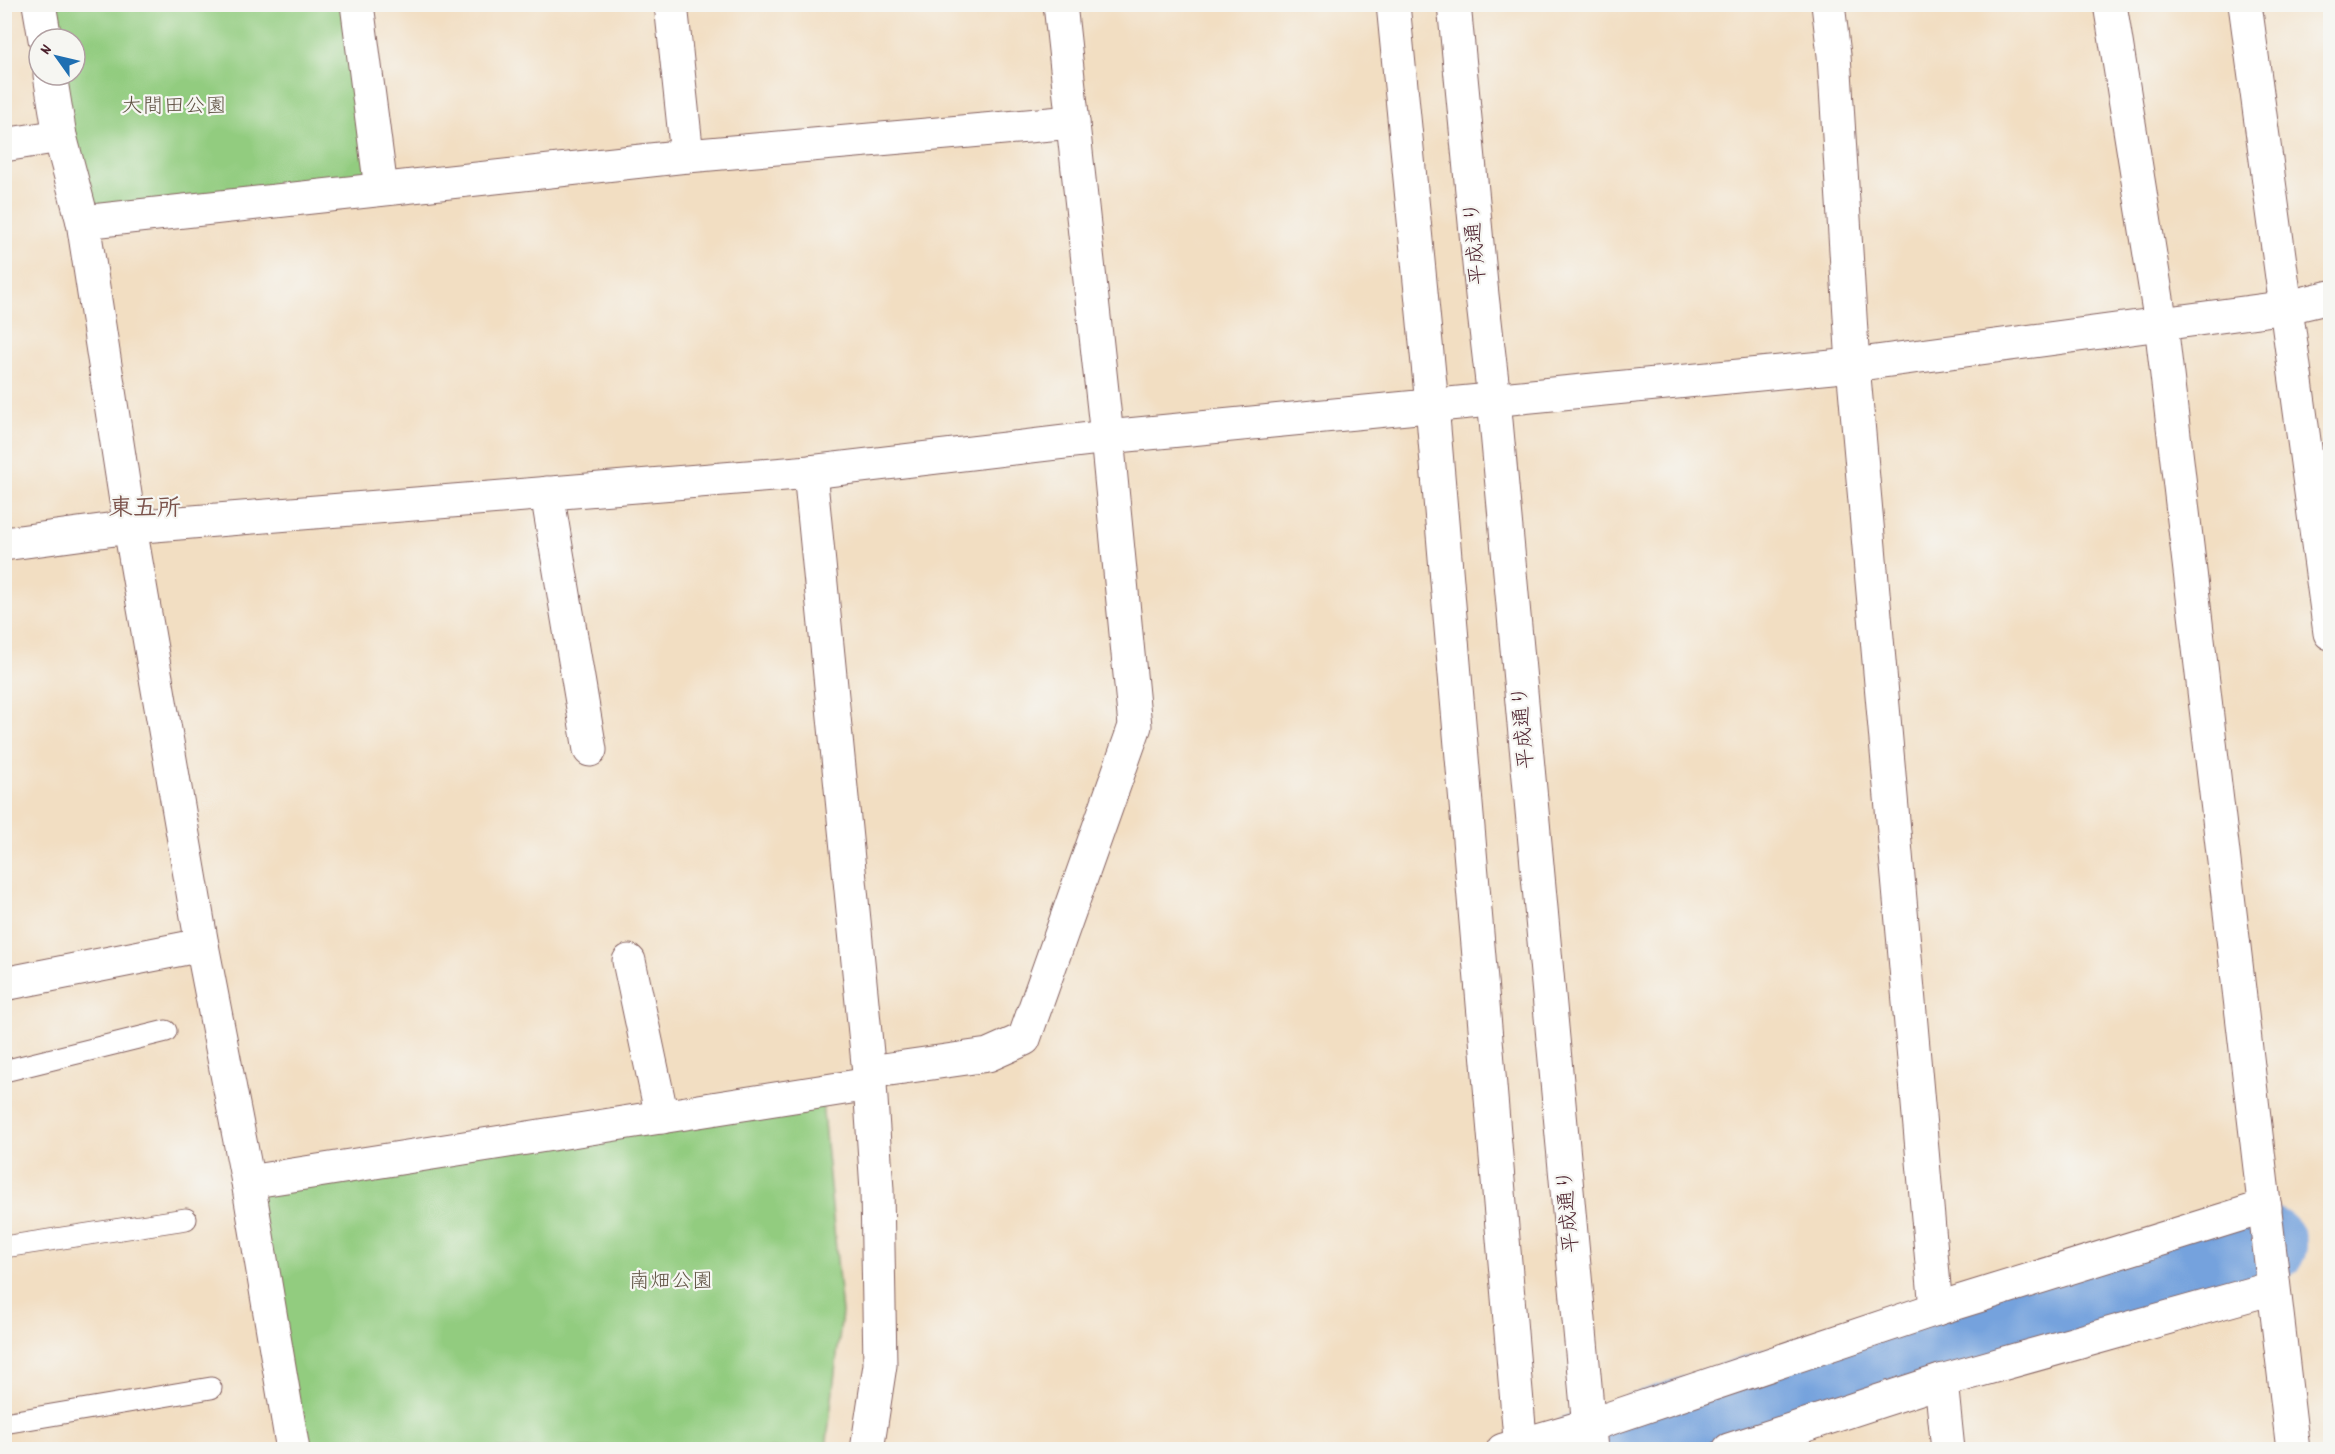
<svg xmlns="http://www.w3.org/2000/svg" width="2335" height="1454" font-family="Dekko,'Klee One',sans-serif">
<rect width="100%" height="100%" fill="#f6f6f2"/>
<filter id="ink" filterUnits="userSpaceOnUse"><feTurbulence type="fractalNoise" baseFrequency=".0167" numOctaves="2"/><feDisplacementMap in="SourceGraphic" scale="12" xChannelSelector="R" yChannelSelector="G"/><feConvolveMatrix kernelMatrix="1 2 1 2 8 2 1 2 1" color-interpolation-filters="sRGB"/></filter>
<filter id="wash" filterUnits="userSpaceOnUse"><feTurbulence type="fractalNoise" baseFrequency=".008" numOctaves="4" result="noise"/><feDisplacementMap in="SourceGraphic" scale="24" xChannelSelector="R" yChannelSelector="G"/><feGaussianBlur stdDeviation="1.35" result="paint"/><feColorMatrix in="noise" values="0 0 0 0 0 0 0 0 0 0 0 0 0 0 0 0 0 1.4 0 .05"/><feComposite in="paint" operator="in"/></filter>
<g filter="url(#wash)">
<rect width="100%" height="100%" fill="#f2dec2"/>
<g fill="#92cc7f" stroke="#6e7655" stroke-width="1.5">
<polygon points="41,5 357,5 381,189 83,222 55,75 75,75 75,39 48,39"/>
<polygon points="821,1091 842,1313 826,1449 293,1449 248,1182"/>
</g>
<g fill="none" stroke-linecap="round" stroke-linejoin="round">
<polyline stroke="#74a2dd" stroke-width="76" points="1581,1450 1842,1364 2269,1245"/>
</g>
</g>
<g filter="url(#ink)">
<g fill="none" stroke-linecap="round" stroke-linejoin="round">
<defs>
<g id="service">
<polyline points="4,1071 166,1031"/>
<polyline points="4,1247 186,1219"/>
<polyline points="4,1423 211,1388"/>
</g>
<g id="minor">
<polyline points="39,4 45,39"/>
<polyline points="357,4 381,189"/>
<polyline points="671,4 687,156"/>
<polyline points="1828,4 1834,55 1853,365 1936,1309"/>
<polyline points="2110,4 2161,324 2293,1450"/>
<polyline points="2245,4 2330,633"/>
<polyline points="50,75 60,136 83,222 130,527 202,945 248,1182 293,1450"/>
<polyline points="4,145 60,136"/>
<polyline points="83,222 687,156 1073,122"/>
<polyline points="547,493 590,750"/>
<polyline points="4,544 130,527 810,472 1107,437 1853,365 2288,307 2330,297"/>
<polyline points="629,961 662,1117"/>
<polyline points="4,984 202,945"/>
<polyline points="869,1072 988,1055 1024,1039 1135,726 1107,437 1060,4"/>
<polyline points="248,1182 870,1084"/>
<polyline points="1941,1381 1948,1450"/>
<polyline points="1503,1450 1590,1425 1936,1309 2265,1207"/>
<polyline points="1729,1450 1941,1381 2273,1288"/>
</g>
<g id="tertiary">
<polyline points="1393,4 1432,405 1521,1450"/>
<polyline points="1454,4 1482,295 1494,399 1591,1450"/>
<polyline points="810,472 870,1084 877,1190 880,1365 867,1450"/>
</g>
</defs>
<use href="#service" stroke="#856260" stroke-width="23"/>
<use href="#minor" stroke="#856260" stroke-width="35"/>
<use href="#tertiary" stroke="#856260" stroke-width="35"/>
<use href="#service" stroke="#fff" stroke-width="21"/>
<use href="#minor" stroke="#fff" stroke-width="33"/>
<use href="#tertiary" stroke="#fff" stroke-width="33"/>
</g>
</g>
<g text-anchor="middle" dominant-baseline="central" stroke-width="4.5" stroke-linejoin="round" paint-order="stroke">
<g font-size="21" fill="#605344" stroke="#f6f6f2">
<text x="174" y="108">大間田公園</text>
<text x="671" y="1283">南畑公園</text>
</g>
<g font-size="21" fill="#4a1f2b" stroke="#f6f6f2">
<text transform="translate(1477 243) rotate(-95)">平成通り</text>
<text transform="translate(1525 727) rotate(-95)">平成通り</text>
<text transform="translate(1570 1211) rotate(-95)">平成通り</text>
</g>
<g font-size="24" font-weight="bold" fill="#7c544d" stroke="#f6f6f2">
<text x="145" y="510">東五所</text>
</g>
</g>
<rect width="2335" height="1454" fill="none" stroke="#f6f6f2" stroke-width="24"/>
<g transform="translate(57 57) rotate(304)"><circle r="28" fill="#f6f6f2" stroke="#b1a0a2" stroke-width="1.5"/>
<path d="M0-4.5L10 22L0 15L-10 22Z" fill="#1f6fb2"/>
<text y="-9" font-size="16" font-weight="bold" text-anchor="middle" fill="#4a1f2b">N</text>
</g>
</svg>
